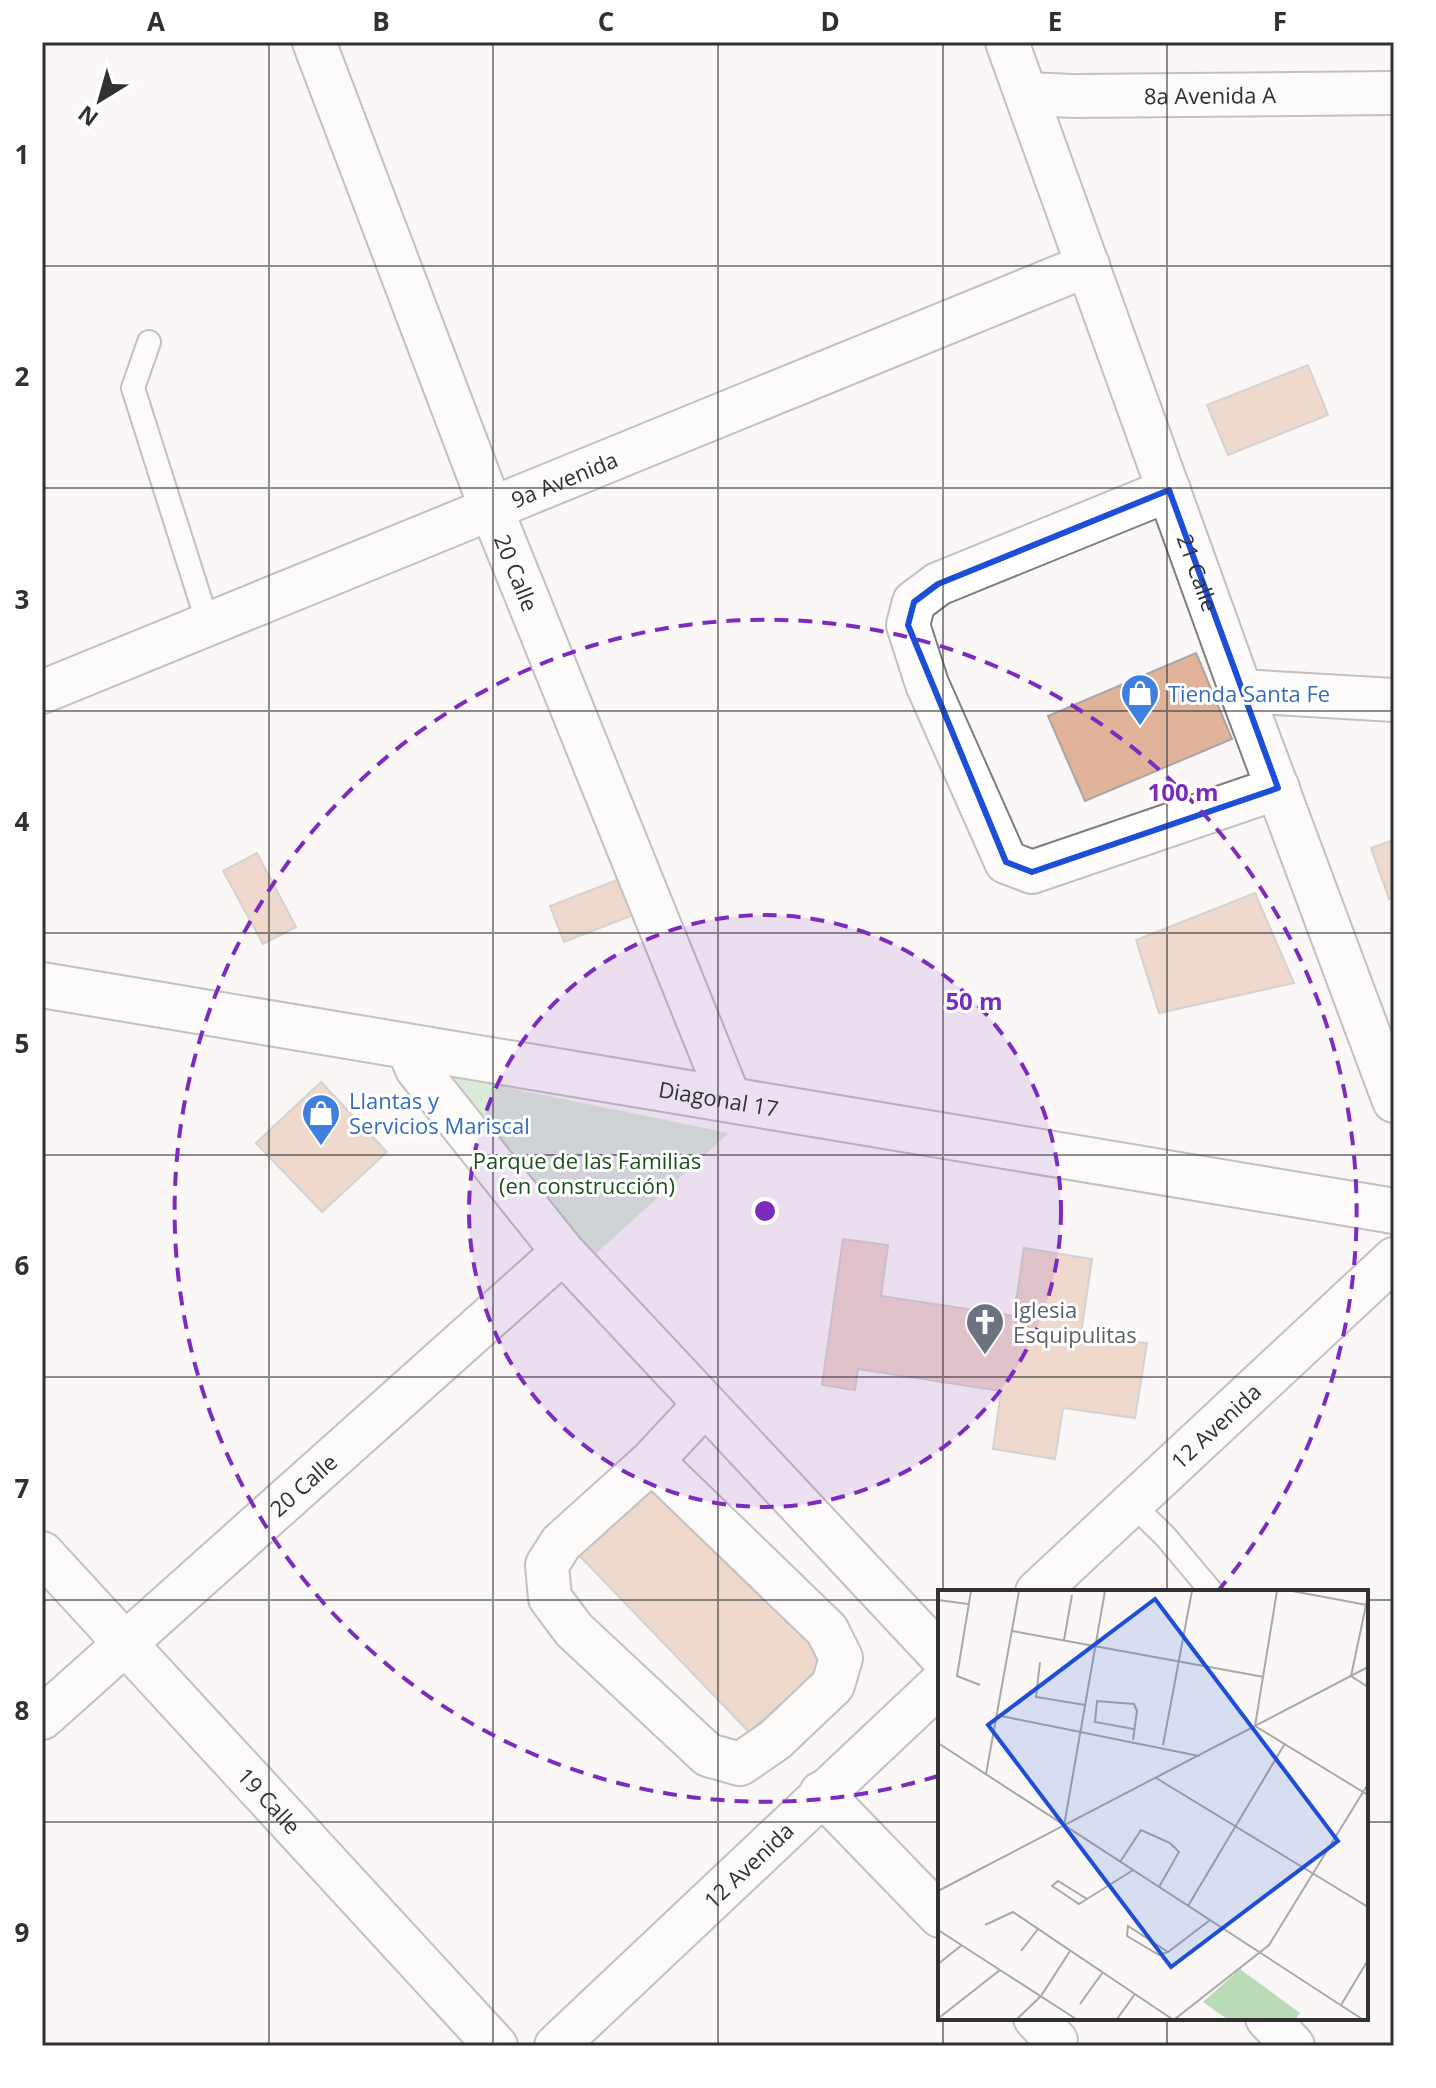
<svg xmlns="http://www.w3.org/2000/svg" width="1436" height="2088" font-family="'Open Sans',sans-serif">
<rect width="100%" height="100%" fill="#faf7f6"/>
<polygon fill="#b9dbb7" points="417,1069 729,1133 579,1269"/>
<g fill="#e0b39a" stroke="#a8a5a4" stroke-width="2">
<polygon points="1308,365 1328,415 1228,455 1207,405"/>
<polygon points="1196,653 1232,739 1085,801 1048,716"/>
<polygon points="1394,840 1394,897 1389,899 1371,848"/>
<polygon points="257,853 296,927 263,944 223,871"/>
<polygon points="627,876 641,912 564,942 550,906"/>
<polygon points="1255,893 1294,983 1159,1013 1136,940"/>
<polygon points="321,1082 387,1152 322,1212 256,1143"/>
<polygon points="843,1239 888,1245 881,1296 1014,1316 1024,1248 1092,1259 1081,1334 1147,1343 1135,1418 1063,1408 1055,1459 993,1449 1001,1391 858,1369 855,1390 822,1385"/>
<polygon points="659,1478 829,1661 749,1732 575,1551"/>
</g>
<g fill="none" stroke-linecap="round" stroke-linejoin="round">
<defs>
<g id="lane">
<polyline points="149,342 133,388 208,624"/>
<polyline points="1131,1503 1165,1536 1212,1592"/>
</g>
<g id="street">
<path id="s1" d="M314,42L491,508L730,1100"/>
<path id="s2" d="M1007,42L1241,691L1394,1101"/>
<path id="s3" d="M1026,94L1073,96L1394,93"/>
<polyline points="1169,490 938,584 914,602 908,625 927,684 1006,862 1032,872 1278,788"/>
<polyline points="1241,691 1394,700"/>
<path id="s4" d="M42,692L1088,265"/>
<polyline points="407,1046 417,1069 563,1252 940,1655"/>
<polyline points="652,1461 827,1630 841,1658 833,1685 775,1740 740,1764 708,1755 574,1630 550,1598 547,1565 561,1543 652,1461 705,1404"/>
<path id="s5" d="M42,1553L496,2046"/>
<path id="s6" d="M1037,1592L1394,1259"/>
<path id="s7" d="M42,1718L563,1252"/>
<polyline points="821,1793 940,1916"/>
<polyline points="1035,2018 1056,2041 1054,2046"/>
<polyline points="1267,2018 1293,2046"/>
<path id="s8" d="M556,2046L940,1684"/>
</g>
<g id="secondary">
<path id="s9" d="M42,985L1394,1211"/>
</g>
</defs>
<use href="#lane" stroke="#807d7c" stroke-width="26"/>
<use href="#street" stroke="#807d7c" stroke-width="46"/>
<use href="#secondary" stroke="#807d7c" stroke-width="48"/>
<use href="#lane" stroke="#fff" stroke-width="22"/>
<use href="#street" stroke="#fff" stroke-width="42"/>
<use href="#secondary" stroke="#fff" stroke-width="44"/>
</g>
<path d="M0 0H1436V2088H0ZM1169,490L1278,788L1032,872L1006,862L908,625L914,602L938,584Z" fill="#faf7f6" fill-opacity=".55" fill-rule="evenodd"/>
<path fill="none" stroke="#1d4ed8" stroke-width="6" stroke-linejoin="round" d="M1169,490L1278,788L1032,872L1006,862L908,625L914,602L938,584Z"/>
<path fill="none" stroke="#323131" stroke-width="2" stroke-opacity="0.55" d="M269,42V2046M493,42V2046M718,42V2046M943,42V1592M1167,42V1592M42,266H1394M42,488H1394M42,711H1394M42,933H1394M42,1155H1394M42,1377H1394M42,1600H940M1366,1600H1394M42,1822H940M1366,1822H1394M943,2018V2046M1167,2018V2046"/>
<circle cx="765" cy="1211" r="296" fill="#7b2cbf" fill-opacity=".12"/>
<g fill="none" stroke="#7b2cbf" stroke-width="4" stroke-dasharray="14 10">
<circle cx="765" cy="1211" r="296"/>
<path d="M938 1776A591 591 0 1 1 1218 1591"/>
</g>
<defs>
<symbol id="shop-pin" viewBox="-11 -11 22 30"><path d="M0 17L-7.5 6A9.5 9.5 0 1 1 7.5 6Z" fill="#3f7fe0" stroke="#fff"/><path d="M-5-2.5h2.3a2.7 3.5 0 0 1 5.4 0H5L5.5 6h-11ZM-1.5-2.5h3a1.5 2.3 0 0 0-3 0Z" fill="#fff"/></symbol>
<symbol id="church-pin" viewBox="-11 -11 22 30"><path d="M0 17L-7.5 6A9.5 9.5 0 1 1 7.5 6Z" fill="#6b7280" stroke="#fff"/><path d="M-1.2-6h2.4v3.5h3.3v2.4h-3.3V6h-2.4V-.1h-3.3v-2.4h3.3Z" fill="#fff"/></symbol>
</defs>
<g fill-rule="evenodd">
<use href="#shop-pin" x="1118" y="671" width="44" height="60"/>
<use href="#shop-pin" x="299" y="1091" width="44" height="60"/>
<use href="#church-pin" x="963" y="1300" width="44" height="60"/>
</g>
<g text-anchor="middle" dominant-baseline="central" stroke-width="6" stroke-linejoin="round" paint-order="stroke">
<g font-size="22" fill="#323131" stroke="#fff">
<text stroke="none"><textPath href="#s3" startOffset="184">8a Avenida A</textPath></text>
<text stroke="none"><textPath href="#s4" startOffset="564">9a Avenida</textPath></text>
<text stroke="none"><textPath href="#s2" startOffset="564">21 Calle</textPath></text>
<text stroke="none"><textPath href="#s1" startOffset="568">20 Calle</textPath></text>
<text stroke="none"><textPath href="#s9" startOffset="686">Diagonal 17</textPath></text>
<text stroke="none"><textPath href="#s6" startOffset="244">12 Avenida</textPath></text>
<text stroke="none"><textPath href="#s7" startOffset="350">20 Calle</textPath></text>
<text stroke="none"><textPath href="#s5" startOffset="336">19 Calle</textPath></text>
<text stroke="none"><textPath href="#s8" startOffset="264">12 Avenida</textPath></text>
</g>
<g font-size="22" fill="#366cbe" stroke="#fff" text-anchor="start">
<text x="1168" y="693">Tienda Santa Fe</text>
<text x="349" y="1100">Llantas y<tspan x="349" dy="25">Servicios Mariscal</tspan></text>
</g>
<g font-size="22" fill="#1e4f1f" stroke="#fff">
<text x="587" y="1160">Parque de las Familias<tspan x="587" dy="25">(en construcción)</tspan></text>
</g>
<g font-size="22" fill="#5b616d" stroke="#fff" text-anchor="start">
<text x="1013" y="1309">Iglesia<tspan x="1013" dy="25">Esquipulitas</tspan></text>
</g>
</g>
<g transform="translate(938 1590)">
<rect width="430" height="430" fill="#faf7f6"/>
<path d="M302,379L362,423L358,429H289L265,412Z" fill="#b9dbb7"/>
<path fill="none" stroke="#aaa8a7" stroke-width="2" d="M33,1L19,86L42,95M339,1L317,136L430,205M354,1L429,15M430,6L413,86L430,97M0,10L30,14M74,41L326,87M126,50L134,5M102,72L98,107L147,115M58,125L261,166M195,150L199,121L196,114L159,111L157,132L196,139M0,153L424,429M225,155L254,1M48,184L81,1M218,188L430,317M126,236L167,1M182,272L203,240L232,253L241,262L221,297M0,301L430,77M149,309L120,291L114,296L141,314L149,309L184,287L195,280M250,316L346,155M47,335L75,322L234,429M0,340L138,429M83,361L100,339M230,362L190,336L189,346L221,365L230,362L272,330M0,374L24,355M142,414L165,382M403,415L430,370M2,427L62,380M79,429L103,406L132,361M179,429L197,404M237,429L331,355L430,194"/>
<path fill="#1d4ed8" fill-opacity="0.15" stroke="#1d4ed8" stroke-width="4" d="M217,9L400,251L233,377L50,135Z"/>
<rect width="430" height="430" fill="none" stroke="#323131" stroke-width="4"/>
</g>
<circle cx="765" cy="1211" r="12" fill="#7b2cbf" stroke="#fff" stroke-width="4"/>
<g font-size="24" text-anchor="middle" font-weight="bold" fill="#7b2cbf" stroke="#fff" stroke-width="6" stroke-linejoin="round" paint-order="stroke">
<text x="1183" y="801">100 m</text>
<text x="974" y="1010">50 m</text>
</g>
<rect width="1436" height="2088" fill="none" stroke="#ffffff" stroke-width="88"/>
<g transform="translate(100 100) rotate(217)" stroke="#ffffff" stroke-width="6" paint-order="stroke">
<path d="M0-6L14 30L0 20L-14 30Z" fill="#323131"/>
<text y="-12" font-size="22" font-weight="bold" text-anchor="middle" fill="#323131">N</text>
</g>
<rect x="44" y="44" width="1348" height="2000" fill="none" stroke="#323131" stroke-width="3"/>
<g font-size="26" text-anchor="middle" font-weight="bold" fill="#323131">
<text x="156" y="31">A</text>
<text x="381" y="31">B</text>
<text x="606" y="31">C</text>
<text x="830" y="31">D</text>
<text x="1055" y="31">E</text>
<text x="1280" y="31">F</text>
<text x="22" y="164">1</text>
<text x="22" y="386">2</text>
<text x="22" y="609">3</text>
<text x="22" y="831">4</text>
<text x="22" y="1053">5</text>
<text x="22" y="1275">6</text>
<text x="22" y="1498">7</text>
<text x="22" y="1720">8</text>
<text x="22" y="1942">9</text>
</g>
</svg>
